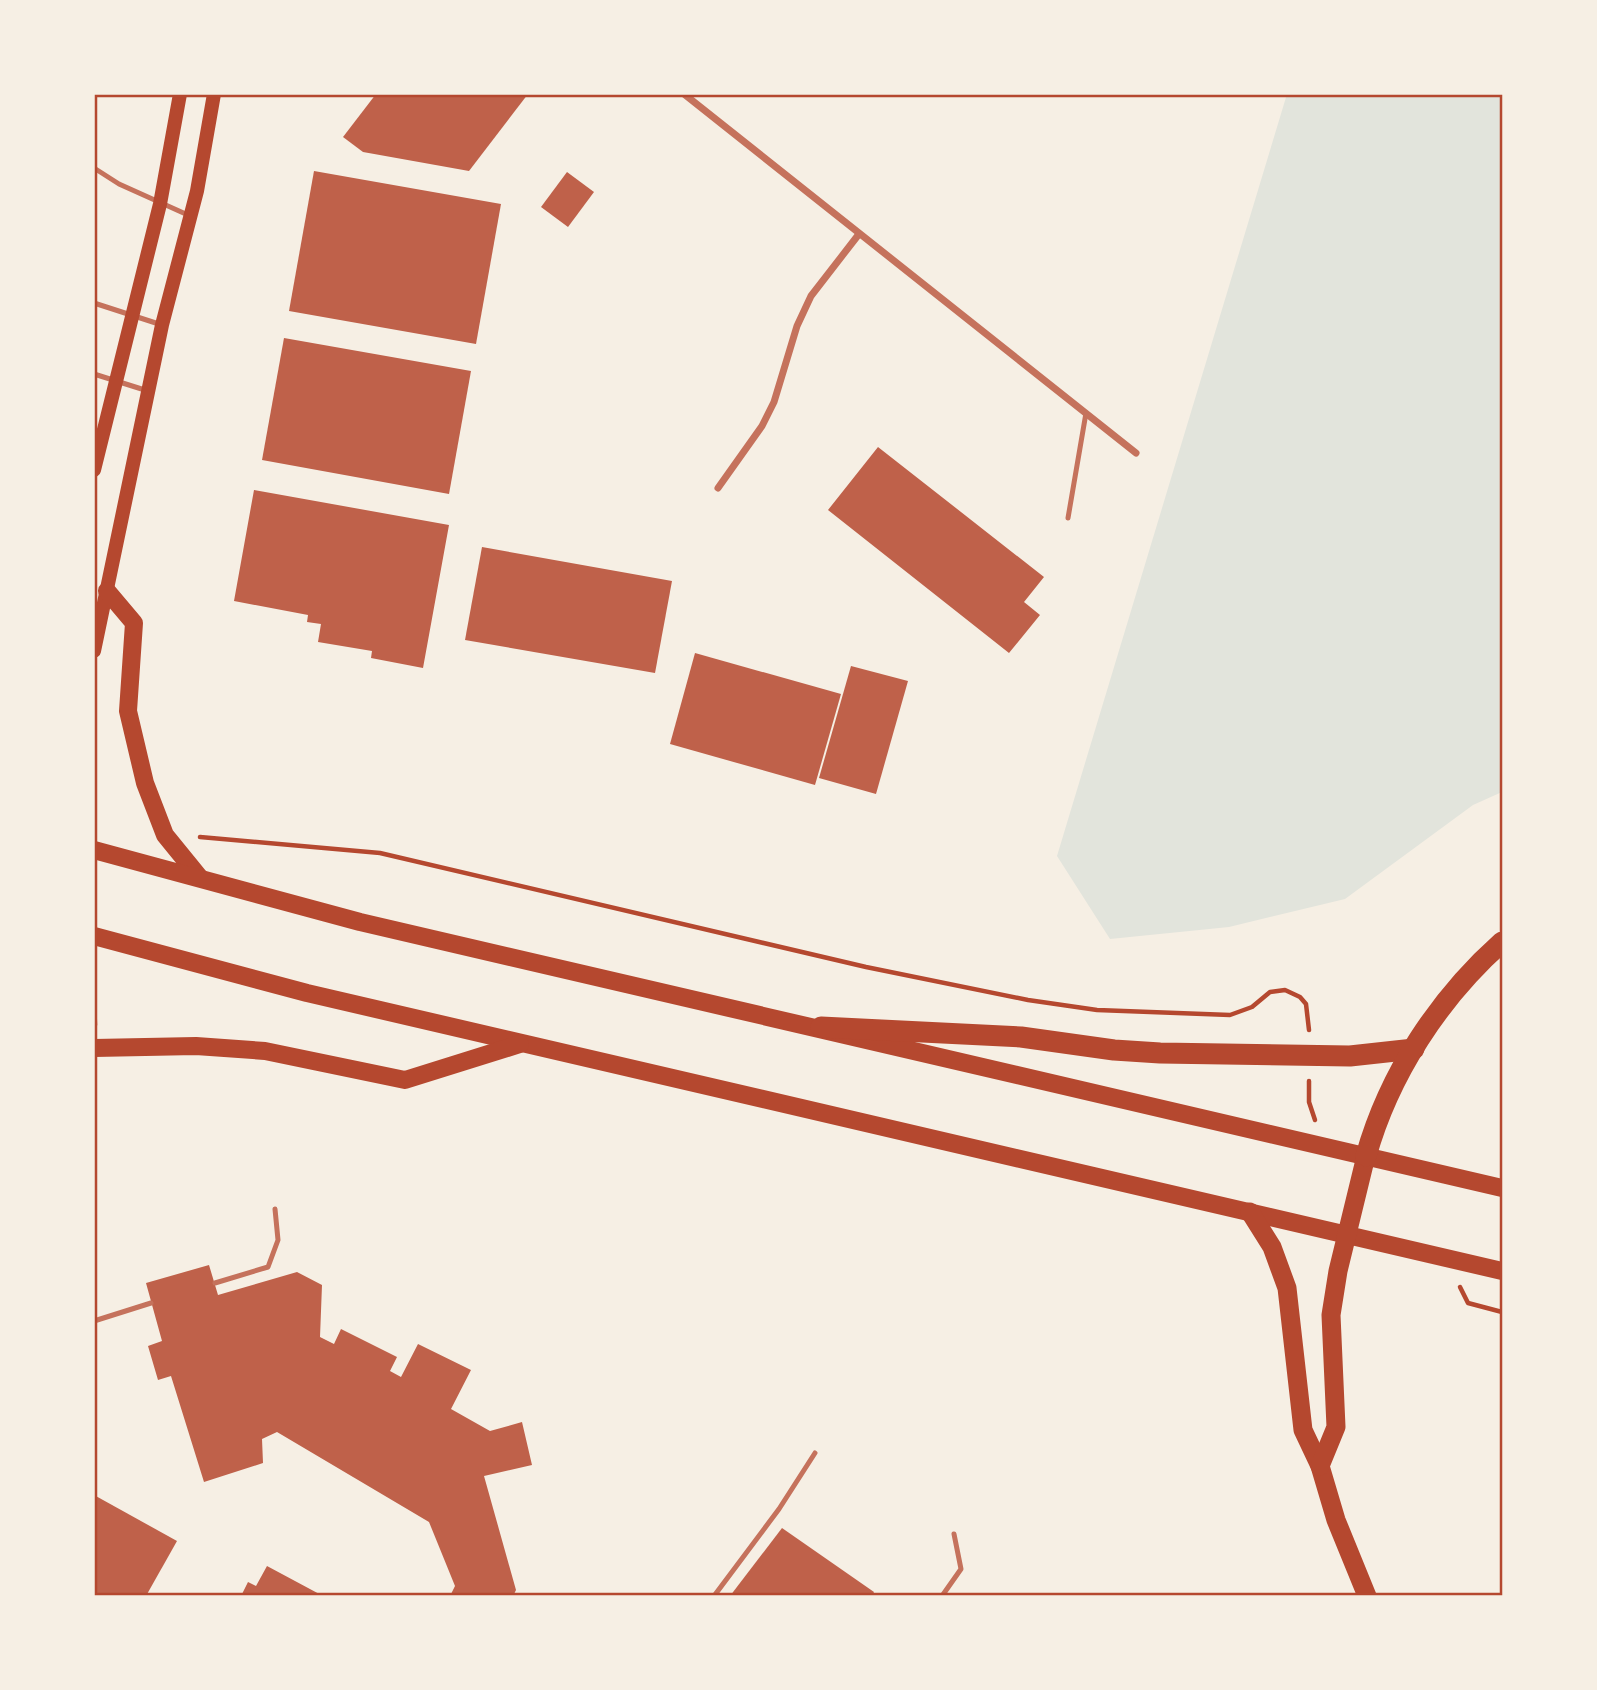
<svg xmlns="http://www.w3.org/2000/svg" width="1597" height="1690" font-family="'Public Sans',sans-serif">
<rect width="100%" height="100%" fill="#f6efe4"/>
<polygon fill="#e2e4dc" points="1287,94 1502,95 1502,792 1473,805 1345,899 1229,927 1110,939 1057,856"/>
<g fill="#bf614a">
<polygon points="376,94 528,94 469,171 363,152 343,137"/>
<polygon points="314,171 501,204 476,344 289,311"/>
<polygon points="567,172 594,192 568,227 541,207"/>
<polygon points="284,338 471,371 449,494 262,460"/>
<polygon points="878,447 1044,577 1024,602 1040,615 1009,653 828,510"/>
<polygon points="254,490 449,525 423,668 371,658 372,651 318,642 321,624 307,622 308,615 234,601"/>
<polygon points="482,547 672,581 655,673 465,640"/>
<polygon points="695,653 841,694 815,785 670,744"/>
<polygon points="851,666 908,681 876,794 819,778"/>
<polygon points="209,1265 218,1295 297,1272 322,1285 320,1337 334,1344 341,1329 397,1357 390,1371 401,1377 418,1344 471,1370 451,1409 490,1431 522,1422 532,1465 484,1476 516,1590 513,1596 450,1596 455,1586 429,1522 277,1432 262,1439 263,1463 204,1482 171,1376 158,1380 148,1346 162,1341 146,1283"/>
<polygon points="94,1495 177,1541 146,1596 94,1594"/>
<polygon points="782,1528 874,1592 872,1596 730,1596"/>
<polygon points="267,1566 323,1596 241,1596 248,1582 256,1586"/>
</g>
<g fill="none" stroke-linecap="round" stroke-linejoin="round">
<g stroke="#b5482f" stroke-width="4.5">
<polyline points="200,837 380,853 866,967 1028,1000 1097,1010 1230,1015 1252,1007 1270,992 1285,990 1300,997 1306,1004 1309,1030"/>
<polyline points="94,1000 95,1025"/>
<polyline points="1309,1081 1309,1102 1315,1120"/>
<polyline points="1460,1287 1468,1303 1502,1312"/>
</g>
<g stroke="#c5725c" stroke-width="5">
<polyline points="94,168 119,184 188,215"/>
<polyline points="94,303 162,325"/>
<polyline points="94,374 148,391"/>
<polyline points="1068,518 1086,413"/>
<polyline points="215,1283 268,1267 278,1240 275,1209"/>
<polyline points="94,1321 151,1303"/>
<polyline points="714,1596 779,1509 815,1453"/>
<polyline points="942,1596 961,1569 954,1534"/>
</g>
<g stroke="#c5725c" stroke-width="7">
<polyline points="684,94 1136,453"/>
<polyline points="718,488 762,426 774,402 797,326 811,296 859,234"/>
</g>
<g stroke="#b5482f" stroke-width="14">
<polyline points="94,470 160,204 180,94"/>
<polyline points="94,651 162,325 197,191 214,94"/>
</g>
<g stroke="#b5482f" stroke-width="18">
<polyline points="107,591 134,623 128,711 145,783 165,835 200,878"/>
<polyline points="94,850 360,922 1502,1188"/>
<polyline points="94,936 307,993 1502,1271"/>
<polyline points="94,1048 196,1046 265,1051 405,1080 520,1044"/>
</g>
<g stroke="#b5482f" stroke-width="19">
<polyline points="1250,1212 1272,1247 1287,1288 1303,1430 1320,1466 1336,1520 1367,1596"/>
<polyline points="1320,1466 1336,1427 1331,1315 1338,1271 1366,1156"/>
</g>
<g stroke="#b5482f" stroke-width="21">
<polyline points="821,1027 1021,1037 1114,1050 1160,1053 1350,1056 1414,1049"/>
<path d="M1366,1156C1389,1074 1439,998 1502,942"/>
</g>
</g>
<rect width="1597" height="1690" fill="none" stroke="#f6efe4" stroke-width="192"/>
<rect x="96" y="96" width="1405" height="1498" fill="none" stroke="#b5482f" stroke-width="2.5"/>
</svg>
